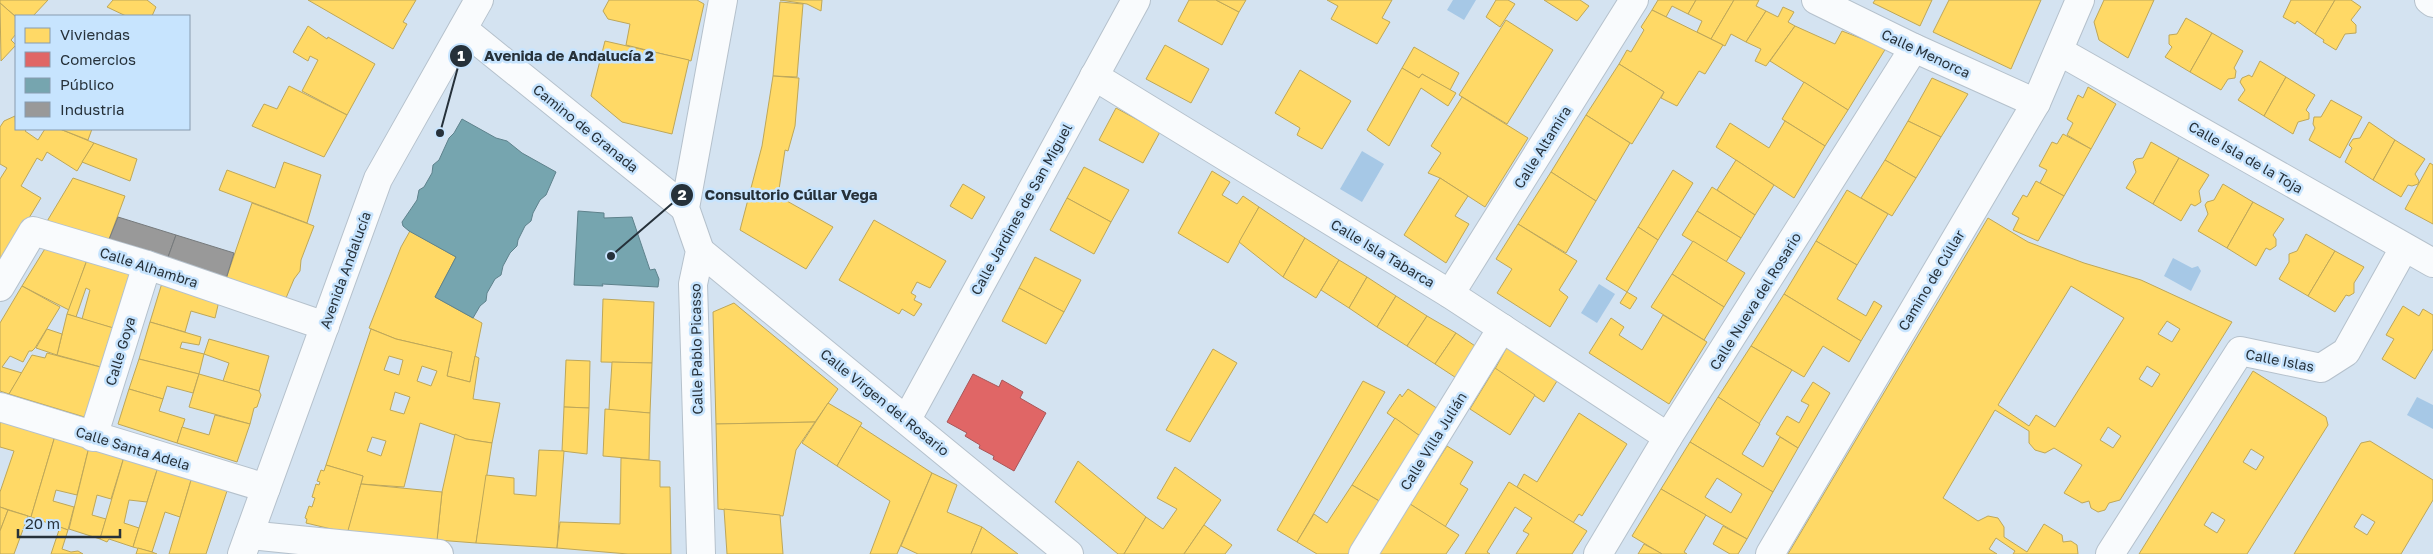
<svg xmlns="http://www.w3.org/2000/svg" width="2433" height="554" font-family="'Golos Text',sans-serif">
<rect width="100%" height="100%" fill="#d4e3f1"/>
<g fill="#a6c8e6">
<polygon points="1453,0 1476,0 1464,20 1447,10"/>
<polygon points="1362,151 1384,164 1362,202 1340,189"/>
<polygon points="2173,258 2192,268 2198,266 2201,271 2191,291 2164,276"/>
<polygon points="1599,284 1615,294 1597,323 1581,313"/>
<polygon points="2417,397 2433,405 2433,429 2407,415"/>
</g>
<g fill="#ffd966" stroke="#bea759" fill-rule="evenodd">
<polygon points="0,0 48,0 33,16 16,17 0,3"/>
<polygon points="113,0 147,0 156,7 152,16 126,16 107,7"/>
<polygon points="308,0 416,0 403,22 407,24 393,49"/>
<polygon points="609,0 697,0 704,4 691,61 626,45 630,24 608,19 603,11"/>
<polygon points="780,0 822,0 821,11 807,4"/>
<polygon points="1189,0 1216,0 1239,12 1222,45 1178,21"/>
<polygon points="1216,0 1246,0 1239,12"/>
<polygon points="1327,0 1392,0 1382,18 1390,22 1377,44 1331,19 1338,6"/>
<polygon points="1496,0 1508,0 1515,4 1500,27 1486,17"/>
<polygon points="1544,0 1580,0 1589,6 1577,21"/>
<polygon points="1658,0 1696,0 1688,14 1672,6 1666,17 1652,10"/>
<polygon points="1696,0 1734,0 1711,39 1697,32 1702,21 1688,14"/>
<polygon points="1734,0 1759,0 1756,6 1766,11 1746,42 1731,34 1725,46 1711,39"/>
<polygon points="1875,0 1932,0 1920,26 1873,3"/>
<polygon points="1949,0 2041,0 2011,69 1933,32"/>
<polygon points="2104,0 2154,0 2128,58 2099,40 2094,22"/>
<polygon points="2291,0 2335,0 2315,34 2297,21 2295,24 2283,17"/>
<polygon points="2335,0 2351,0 2361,7 2351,20 2356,25 2356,33 2345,34 2336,50 2323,42 2324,40 2315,34"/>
<polygon points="780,2 803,4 797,77 773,76"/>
<polygon points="0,3 16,17 16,34 11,40 16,45 1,61"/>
<polygon points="1783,7 1794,12 1788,22 1795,26 1766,66 1755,61 1761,49 1746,42 1766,11 1778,17"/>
<polygon points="1652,10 1723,45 1705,74 1699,71 1677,106 1661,98 1664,92 1619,64 1627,50 1631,52 1644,30 1641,27"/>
<polygon points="2186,18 2212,33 2190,72 2165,57 2172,47 2169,44 2169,35 2177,34"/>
<polygon points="1506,20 1553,50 1507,124 1459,95"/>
<polygon points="308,26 327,39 328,37 375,64 347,115 302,91 318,60 310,56 308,61 293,52"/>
<polygon points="1795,26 1835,44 1842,31 1886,48 1848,110 1770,61"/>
<polygon points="2212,33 2243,51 2234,68 2236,71 2235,78 2228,79 2221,90 2190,72"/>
<polygon points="605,41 689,60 672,134 622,122 591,96"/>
<polygon points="1165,45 1209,69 1191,103 1146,79"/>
<polygon points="1414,47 1459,73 1450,90 1422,74 1419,78 1402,68"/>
<polygon points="2260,61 2286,77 2264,116 2238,100 2245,90 2240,82 2242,78 2249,75 2252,77"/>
<polygon points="1619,64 1664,92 1632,144 1586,115"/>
<polygon points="1402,68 1419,78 1422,74 1456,93 1448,106 1421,88 1389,146 1367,130"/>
<polygon points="1300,70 1351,101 1322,149 1297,135 1300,128 1275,113"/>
<polygon points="773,76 799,78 795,126 788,151 785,150 778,196 833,227 806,269 740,230 762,146"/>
<polygon points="2286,77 2315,95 2306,110 2309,113 2309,119 2298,122 2293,134 2264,116"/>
<polygon points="1932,78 1968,94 1941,137 1908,121"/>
<polygon points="1804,82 1848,110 1825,146 1782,119"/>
<polygon points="289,86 347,115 324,157 252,126 264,104 277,109"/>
<polygon points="2088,87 2116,104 2091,149 2067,135 2073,123 2067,119 2078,95 2083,98"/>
<polygon points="1462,97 1528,138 1485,207 1440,178 1428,173 1441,153 1431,146"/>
<polygon points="2331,100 2362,117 2340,158 2309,140 2315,128 2313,124 2314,117 2321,117"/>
<polygon points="1116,108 1160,132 1143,163 1099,140"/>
<polygon points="1586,115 1630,143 1596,201 1551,172"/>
<polygon points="15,116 16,129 27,129 25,131 38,140 45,129 60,129 94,143 77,171 47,152 42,161 37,158 21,186 41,198 0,266 0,179 7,168 0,164 0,127 4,121"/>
<polygon points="1785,121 1825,146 1794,198 1716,147 1730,123 1769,148"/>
<polygon points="1908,121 1941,137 1916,178 1885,160"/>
<polygon points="2369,122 2395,140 2373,180 2345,162 2352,148 2349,145 2353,139 2360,138"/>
<polygon points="60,129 92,129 88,140"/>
<polygon points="2063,134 2091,149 2064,196 2040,183 2047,170 2039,166 2052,142 2057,144"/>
<polygon points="2395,140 2425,159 2415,174 2419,181 2418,184 2412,186 2408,185 2401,197 2373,180"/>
<polygon points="2151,142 2179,158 2153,204 2126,188 2136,172 2133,162 2136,159 2143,158"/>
<polygon points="94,143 137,159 130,181 82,162"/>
<polygon points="2179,158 2209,175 2199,191 2201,202 2195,206 2191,204 2181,221 2153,204"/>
<polygon points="1736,160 1774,185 1755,215 1717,190"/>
<polygon points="1885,160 1916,178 1892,216 1861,198"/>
<polygon points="284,162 321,175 307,223 219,190 227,170 275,188"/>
<polygon points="2430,163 2433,165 2433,224 2405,209"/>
<polygon points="1084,167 1129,190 1111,222 1067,198"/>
<polygon points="1673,170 1693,183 1658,240 1638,227"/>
<polygon points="1212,171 1230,182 1222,195 1237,204 1243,196 1259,207 1228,263 1178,233"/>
<polygon points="1551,172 1596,201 1566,253 1518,224"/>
<polygon points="73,178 125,196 108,242 46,223"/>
<polygon points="1440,178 1468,196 1455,216 1469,224 1446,263 1404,235"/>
<polygon points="2036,181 2064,196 2038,241 2013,230 2019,218 2012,214 2023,195 2027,197"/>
<polygon points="963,184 985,197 972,219 950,206"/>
<polygon points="2223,184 2253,202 2227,248 2198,231 2208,214 2205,205 2207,202 2214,200"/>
<polygon points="1712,187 1755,215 1741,238 1697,211"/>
<polygon points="1847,190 1888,214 1857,265 1816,241"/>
<polygon points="1067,198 1111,222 1094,254 1050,230"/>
<polygon points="2253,202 2284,219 2273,235 2276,239 2276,246 2270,250 2266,248 2256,266 2227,248"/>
<polygon points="252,203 314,226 301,260 300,271 294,279 286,298 226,279"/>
<polygon points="1259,207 1305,238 1283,277 1239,242"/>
<polygon points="1697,211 1741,238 1726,262 1682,235"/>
<path d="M1988,218L2028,242L2084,263L2141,280L2232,322L2120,500L2109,503L2105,510L2098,512L2091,508L2089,501L2082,503L2064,493L2082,465L2054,448L2045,453L2035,450L2029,443V431L1995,410L1943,498L1978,521L1988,516L1998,518L2004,527V537L2027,552L2044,524L2062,535L2063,542L2071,541L2077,545L2078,554H2013L2015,551L1996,538L1989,549L1997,554H1788ZM2071,286L2124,318L2055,427L2036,415L2029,426L1998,405ZM2167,321L2180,329L2172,342L2158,334ZM2147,366L2160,374L2152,387L2139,379ZM2108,427L2121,436L2113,448L2100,440Z"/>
<polygon points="874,220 946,261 930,288 917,282 911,293 916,296 914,300 922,304 914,316 902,309 899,314 839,280"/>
<polygon points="1518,224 1577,261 1559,290 1568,297 1550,327 1497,293 1512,269 1496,259"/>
<polygon points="1638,227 1658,240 1627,292 1606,279"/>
<polygon points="410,231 456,257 435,297 482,323 470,382 447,376 452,352 396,339 369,328 401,247"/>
<polygon points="2306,234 2335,251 2308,296 2279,279 2289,262 2289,254 2297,251"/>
<polygon points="1305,238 1339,260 1316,298 1283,277"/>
<polygon points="1693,241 1745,273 1724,307 1672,274"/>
<polygon points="1816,241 1857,265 1837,299 1866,316 1874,301 1882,306 1861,341 1784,294"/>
<polygon points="46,247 87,260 69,310 22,286"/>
<polygon points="2335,251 2364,267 2354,283 2354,293 2349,296 2346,295 2335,312 2308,296"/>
<polygon points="1035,257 1081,280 1064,312 1019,288"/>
<polygon points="87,260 136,275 120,330 82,319 90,290 86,288 76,317 67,314"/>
<polygon points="1339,260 1367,277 1349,308 1321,290"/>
<polygon points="1672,274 1724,307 1704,340 1651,307"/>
<polygon points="1367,277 1396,296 1377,327 1349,308"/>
<polygon points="162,283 219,301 215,318 191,311 185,332 150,322"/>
<polygon points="22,286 60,307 35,348 32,351 29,351 23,362 10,356 2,367 22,373 9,394 0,391 0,323"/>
<polygon points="1019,288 1064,312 1046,344 1002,321"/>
<polygon points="1627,292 1637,298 1630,309 1620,303"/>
<polygon points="1784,294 1861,341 1849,362 1823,346 1804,377 1751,346"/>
<polygon points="1396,296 1427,316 1407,346 1377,327"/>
<polygon points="603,299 654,302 652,363 601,362"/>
<polygon points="734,303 838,389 815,422 716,424 713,312"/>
<polygon points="2403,306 2419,316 2423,309 2433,315 2433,349 2415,379 2382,359 2394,339 2386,335"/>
<polygon points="67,314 120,330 108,369 57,355"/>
<polygon points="1663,315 1707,342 1669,404 1589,353 1611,318 1624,327 1619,335 1642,350"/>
<polygon points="1427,316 1456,333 1435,364 1407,346"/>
<polygon points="150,322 201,337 199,345 182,342 180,348 204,354 199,374 139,359"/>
<polygon points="47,329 62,334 57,355 36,348"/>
<path d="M371,329L396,339L452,352L447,376L470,382L475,356L479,358L473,399L500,403L492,443L466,439L420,423L404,487L361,484L363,476L326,465ZM389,356L403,360L399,375L384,370ZM422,366L437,371L431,386L417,381ZM395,392L410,397L404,414L390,410ZM372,437L386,441L381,456L367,451Z"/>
<polygon points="1456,333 1484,352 1464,383 1435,364"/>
<polygon points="209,339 269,356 259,391 223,381 229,363 204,354"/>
<polygon points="1751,346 1792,370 1759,424 1718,397"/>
<polygon points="1507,347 1557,381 1544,402 1495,369"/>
<polygon points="1213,349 1237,363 1190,442 1166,430"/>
<polygon points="47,353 108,369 91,419 9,394 32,355 45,358"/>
<polygon points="139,359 199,374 193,393 167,386 163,399 129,389"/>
<polygon points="566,360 590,361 589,408 564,407"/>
<polygon points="612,362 652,363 650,413 609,410"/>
<polygon points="1495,368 1535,395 1510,435 1470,409"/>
<path d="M2253,371L2326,417L2328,425L2247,554H2139ZM2251,449L2264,457L2256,470L2243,462ZM2212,512L2225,520L2217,533L2204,525Z"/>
<polygon points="199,374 259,391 261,395 257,407 254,408 250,424 189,407"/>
<polygon points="1363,381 1385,392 1297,542 1277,530"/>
<polygon points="1813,382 1830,393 1798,448 1776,434 1787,416 1799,423 1809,405 1801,401"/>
<polygon points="129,389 163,399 159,411 185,419 177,443 118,424"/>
<polygon points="1408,389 1444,413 1427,441 1387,413 1400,394 1402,397"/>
<polygon points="1718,397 1760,424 1742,454 1763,467 1780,437 1798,448 1773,492 1690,442"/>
<polygon points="828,403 862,423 837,466 802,443"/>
<polygon points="564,407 589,408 587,454 562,451"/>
<polygon points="605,409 650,413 649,460 603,456"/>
<polygon points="1579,413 1627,444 1582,516 1579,514 1573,523 1517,487 1524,474 1537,482"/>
<polygon points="215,415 250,424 237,462 177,443 182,427 209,435"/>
<polygon points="1395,418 1427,441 1386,505 1352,485"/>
<polygon points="0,420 55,436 31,517 0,507 0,492 14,451 0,447"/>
<polygon points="815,422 796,450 783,516 718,509 716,424"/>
<polygon points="860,426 932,473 897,554 870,554 890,501 837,466"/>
<polygon points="455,434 466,439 492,443 476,543 437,540 442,492"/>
<polygon points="55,436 89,447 77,495 56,490 53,501 74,507 68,530 31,517"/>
<path d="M2370,441L2433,480V500L2401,554H2294L2361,443ZM2362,514L2375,522L2367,535L2354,527Z"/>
<path d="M1690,442L1773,492L1747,539L1661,489ZM1717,478L1742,494L1731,513L1705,497Z"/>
<polygon points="1447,446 1473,462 1460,484 1468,489 1445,527 1410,504"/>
<polygon points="89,447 124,457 111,499 97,495 92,515 106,519 100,539 69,529"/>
<polygon points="539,450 564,451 557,548 476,543 486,475 514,478 514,494 536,496"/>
<polygon points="124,457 158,467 147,502 129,500 124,523 139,528 133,547 109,539 107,542 100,539"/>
<polygon points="621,458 660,461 660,487 670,487 671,554 628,554 557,548 560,522 620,524"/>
<polygon points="1078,461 1146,517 1124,554 1118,554 1055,502"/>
<polygon points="326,465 363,476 348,533 306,523 307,519 305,518 309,506 312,507 315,498 312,497 316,484 319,485 320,482 317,481 321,470 324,471"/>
<polygon points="158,467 192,477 180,517 165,512 152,552 133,547"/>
<polygon points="1175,467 1221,500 1184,554 1124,554 1146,517 1163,529 1177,509 1157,498"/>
<polygon points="932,473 957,485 947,512 982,527 971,554 918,554 901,546"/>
<polygon points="192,477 228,488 206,554 169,554"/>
<polygon points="1509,482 1587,531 1572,554 1516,554 1529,534 1523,531 1532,518 1515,507 1487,552 1490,554 1465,554"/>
<polygon points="361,484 442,492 437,540 347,534"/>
<polygon points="1352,485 1386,505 1355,554 1317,554 1297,542 1314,514 1327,523"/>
<polygon points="1661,489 1706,515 1684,552 1687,554 1662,554 1632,536"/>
<polygon points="1410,504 1459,535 1446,554 1379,554"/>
<polygon points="0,507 8,510 0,531"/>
<polygon points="724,509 780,515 783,554 727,554"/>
<polygon points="8,510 28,516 14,554 0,554 0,531"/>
<polygon points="1204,525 1232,545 1225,554 1184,554"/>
<polygon points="1723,526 1747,539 1738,554 1730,554 1713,544"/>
<polygon points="60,527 68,530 62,549 71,552 78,551 83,554 51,554"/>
<polygon points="982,527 1018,554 971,554"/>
<polygon points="1644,544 1655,550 1662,554 1638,554"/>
<polygon points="138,548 152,552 157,554 136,554"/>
</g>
<polygon fill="#e06666" stroke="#a85659" points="973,374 999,387 1002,380 1023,392 1020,398 1046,413 1014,471 993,459 994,456 979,448 980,445 965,436 967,433 947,422"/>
<g fill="#76a5af" stroke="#5e828c">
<polygon points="462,119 496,138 507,141 522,153 556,172 546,195 540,200 533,213 531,221 525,226 518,240 517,246 510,253 503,266 501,275 495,279 487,293 486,301 480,306 473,318 435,297 456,257 409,231 403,226 402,222 417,200 419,190 424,187 432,173 433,165 439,160 449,138 454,133"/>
<polygon points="578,211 604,213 604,218 632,217 650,270 655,269 659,279 658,287 602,284 603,286 574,285"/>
</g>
<g fill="#999" stroke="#767a7c">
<polygon points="118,217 176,235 167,260 108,242"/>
<polygon points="176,235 234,253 226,279 167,260"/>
</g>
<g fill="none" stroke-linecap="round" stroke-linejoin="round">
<defs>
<g id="minor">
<polyline points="1816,0 1914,48 2036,103"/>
<polyline points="2429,0 2433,3"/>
<polyline points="2059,51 2433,263"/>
<polyline points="1094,76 1450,294 1668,437"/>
<polyline points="0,287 33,231 147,265 325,326"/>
<polyline points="1450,294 1634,0"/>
<polyline points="0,407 266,488"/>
<polyline points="907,419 1136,0"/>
<polyline points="93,437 147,265"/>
<polyline points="249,535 439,554"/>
<polyline points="1363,554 1502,328"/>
<polyline points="1598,554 1668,437 1914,48"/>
<polyline points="2110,554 2240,351 2321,368 2346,352 2404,248"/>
</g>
<g id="tertiary">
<polyline points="463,29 685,208"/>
<polyline points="700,251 1069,554"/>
<polyline points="242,554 378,179 479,0"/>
<polyline points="701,554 693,284 700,251 685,208 723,0"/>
<polyline points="1770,554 2036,103 2080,0"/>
</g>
</defs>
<use href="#minor" stroke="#b5c1cc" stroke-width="30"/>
<use href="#tertiary" stroke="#b5c1cc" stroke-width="30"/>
<use href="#minor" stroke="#f9fbfd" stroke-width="28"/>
<use href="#tertiary" stroke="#f9fbfd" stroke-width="28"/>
</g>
<g text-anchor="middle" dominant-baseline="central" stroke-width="5" stroke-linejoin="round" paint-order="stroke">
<g font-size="14" fill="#26313a" stroke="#c7e4fe">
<text transform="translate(1926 53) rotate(25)">Calle Menorca</text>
<text transform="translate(586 128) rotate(39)">Camino de Granada</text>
<text transform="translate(1542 147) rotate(-58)">Calle Altamira</text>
<text transform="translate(2246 157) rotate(30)">Calle Isla de la Toja</text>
<text transform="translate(1021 209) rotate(-61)">Calle Jardines de San Miguel</text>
<text transform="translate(1383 253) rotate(31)">Calle Isla Tabarca</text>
<text transform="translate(149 267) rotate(18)">Calle Alhambra</text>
<text transform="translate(345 270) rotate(-70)">Avenida Andalucía</text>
<text transform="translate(1931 280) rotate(-59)">Camino de Cúllar</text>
<text transform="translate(1755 301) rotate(-58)">Calle Nueva del Rosario</text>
<text transform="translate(696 349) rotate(-91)">Calle Pablo Picasso</text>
<text transform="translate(120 351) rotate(-73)">Calle Goya</text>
<text transform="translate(2280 360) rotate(11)">Calle Islas</text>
<text transform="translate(885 402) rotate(39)">Calle Virgen del Rosario</text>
<text transform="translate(1433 441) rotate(-58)">Calle Villa Julián</text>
<text transform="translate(133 448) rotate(17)">Calle Santa Adela</text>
</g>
</g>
<path fill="none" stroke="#26313a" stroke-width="2" d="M440 133L461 56M611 256L682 195"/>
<g fill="#26313a" stroke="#c7e4fe" stroke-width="2">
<circle cx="440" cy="133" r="5"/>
<circle cx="611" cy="256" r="5"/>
<circle cx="461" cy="56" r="12"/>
<circle cx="682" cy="195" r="12"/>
</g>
<g font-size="15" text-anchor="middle" font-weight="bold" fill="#fff">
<text x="461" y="61">1</text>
<text x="682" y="200">2</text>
</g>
<g font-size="15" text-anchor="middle" font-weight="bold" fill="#26313a" stroke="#c7e4fe" stroke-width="5" stroke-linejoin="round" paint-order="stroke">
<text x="569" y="61">Avenida de Andalucía 2</text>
<text x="791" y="200">Consultorio Cúllar Vega</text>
</g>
<rect x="15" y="15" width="175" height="115" fill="#c7e4fe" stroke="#879cb0"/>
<rect x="25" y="28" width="25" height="15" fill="#ffd966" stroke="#879cb0"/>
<text x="60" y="40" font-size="15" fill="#26313a">Viviendas</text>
<rect x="25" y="52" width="25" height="15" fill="#e06666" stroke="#879cb0"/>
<text x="60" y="65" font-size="15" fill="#26313a">Comercios</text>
<rect x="25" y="78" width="25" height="15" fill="#76a5af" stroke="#879cb0"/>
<text x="60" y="90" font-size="15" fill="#26313a">Público</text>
<rect x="25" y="102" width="25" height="15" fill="#999999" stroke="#879cb0"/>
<text x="60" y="115" font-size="15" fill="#26313a">Industria</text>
<path d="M18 529v8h102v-8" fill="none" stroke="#26313a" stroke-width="2.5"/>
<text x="25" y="529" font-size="15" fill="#26313a" stroke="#c7e4fe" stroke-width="4" paint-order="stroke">20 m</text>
</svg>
